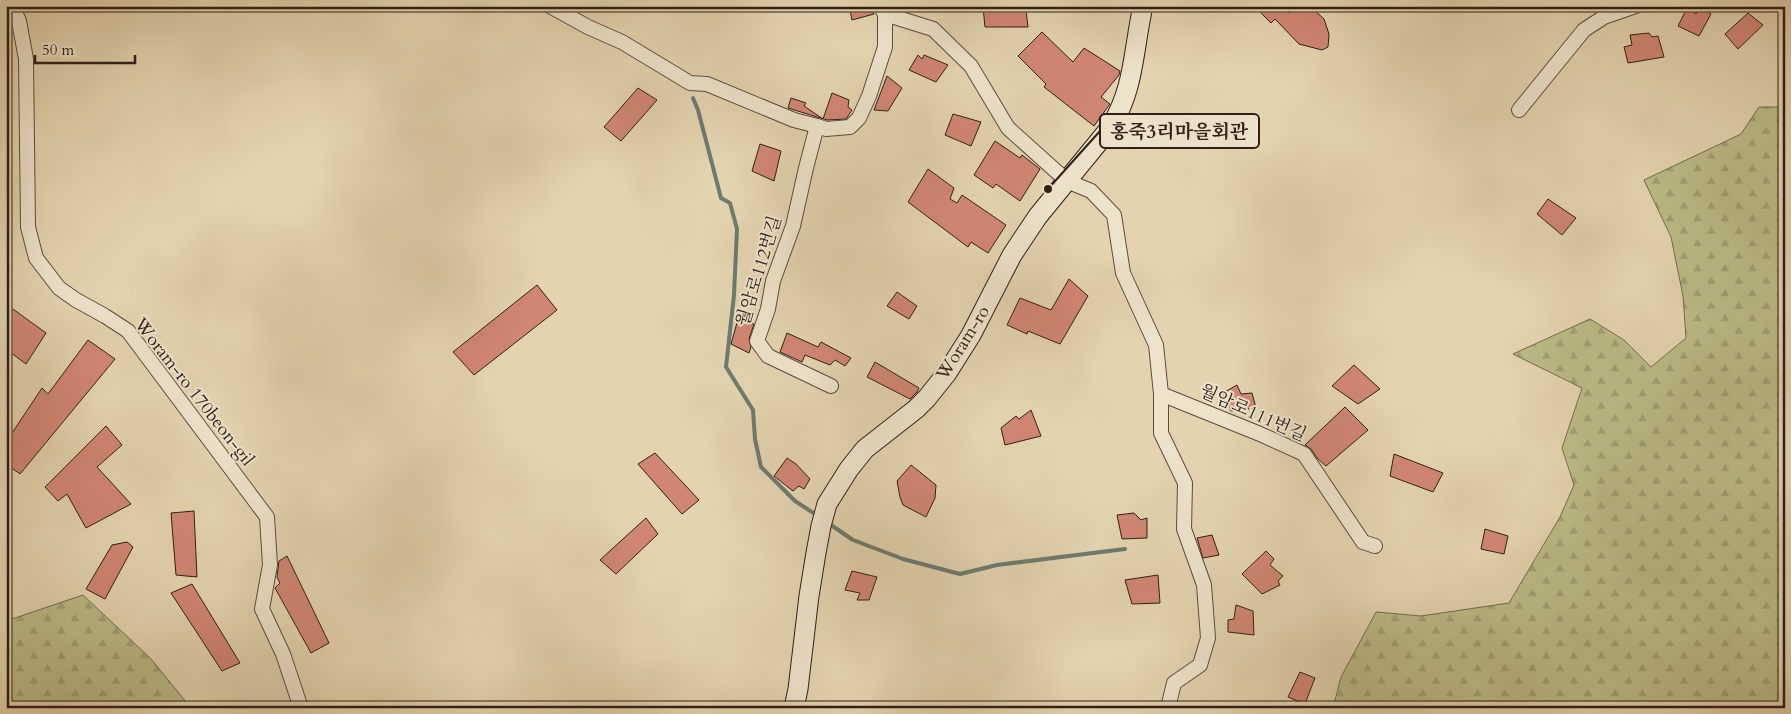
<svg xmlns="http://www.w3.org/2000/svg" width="1791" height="714" font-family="Cardo,'Noto Serif KR',serif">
<defs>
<pattern id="forest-firs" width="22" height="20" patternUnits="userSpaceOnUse" patternTransform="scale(1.25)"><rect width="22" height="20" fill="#bbbb86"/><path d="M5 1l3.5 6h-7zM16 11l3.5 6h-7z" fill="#a1a073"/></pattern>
</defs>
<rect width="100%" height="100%" fill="#e3d4af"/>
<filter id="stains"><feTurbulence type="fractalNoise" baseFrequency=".004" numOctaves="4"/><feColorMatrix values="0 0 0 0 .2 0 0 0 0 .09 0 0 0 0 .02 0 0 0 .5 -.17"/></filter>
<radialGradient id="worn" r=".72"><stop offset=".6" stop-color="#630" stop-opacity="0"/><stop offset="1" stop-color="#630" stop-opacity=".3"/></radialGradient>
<g fill="url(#forest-firs)" stroke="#746d4f">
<polygon points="1759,107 1785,107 1785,708 1333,708 1341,677 1376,612 1421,616 1509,603 1560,517 1574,485 1562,448 1582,388 1513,354 1590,319 1624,340 1651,367 1686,338 1683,296 1671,237 1644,180 1741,134"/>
<polygon points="83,595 151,659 191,708 6,708 6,621"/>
</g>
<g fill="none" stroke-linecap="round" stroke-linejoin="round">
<g stroke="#6c7b71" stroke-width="4">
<polyline points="693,98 698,110 721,198 730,203 737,229 734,295 726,367 753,410 755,439 761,467 795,501 818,516"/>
<polyline points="828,523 853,540 903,559 960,574 997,565 1125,549"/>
</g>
</g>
<g fill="#d18674" stroke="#2e1f18">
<polygon points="849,6 869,6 874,14 852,20"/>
<polygon points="1254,6 1282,6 1289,13 1296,6 1310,6 1324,19 1329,34 1328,47 1322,50 1299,44 1275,19 1271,23"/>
<polygon points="1699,6 1711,14 1699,36 1678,26 1687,8 1696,14"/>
<polygon points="983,7 1026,10 1028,27 985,27"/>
<polygon points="1748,13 1763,25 1738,49 1725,34"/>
<polygon points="1042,32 1073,62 1084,48 1120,71 1119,75 1101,97 1110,104 1094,126 1044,87 1046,84 1018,56"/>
<polygon points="1649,33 1652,37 1658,36 1664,57 1628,63 1624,47 1632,45 1630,35"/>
<polygon points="918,55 922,59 924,55 948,65 936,82 909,70"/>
<polygon points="887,76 902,88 888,111 874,110"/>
<polygon points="638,88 657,100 621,141 604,127"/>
<polygon points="832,93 849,100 848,107 852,110 846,119 827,120 788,108 791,98 806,103 804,106 823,119"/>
<polygon points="953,114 981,122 971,146 945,135"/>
<polygon points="995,141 1020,158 1022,155 1040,169 1020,201 996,184 993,188 974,175"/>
<polygon points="760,144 781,151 774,181 752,171"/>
<polygon points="928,169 954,188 950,199 957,203 962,195 1006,225 988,253 971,242 968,247 908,202"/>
<polygon points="1548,199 1576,218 1562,235 1537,214"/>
<polygon points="1069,279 1088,296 1060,344 1028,331 1027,334 1007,325 1020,298 1051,310"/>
<polygon points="537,285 557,310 474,375 453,352"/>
<polygon points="897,292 917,306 909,319 887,306"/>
<polygon points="6,304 46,333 26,364 6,349"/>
<polygon points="738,319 754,324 749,339 751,347 749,353 731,344"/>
<polygon points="787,333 818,347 821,342 851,358 845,366 835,360 830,365 805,355 802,362 780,352"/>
<polygon points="88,340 115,359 20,474 6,464 6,442 42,388 48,394"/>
<polygon points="875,362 919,388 917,392 910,399 867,377"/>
<polygon points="1354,365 1380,389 1358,404 1332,386"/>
<polygon points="1237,385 1241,394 1252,393 1256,408 1231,411 1223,393"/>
<polygon points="1345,407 1368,430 1326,466 1317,458 1311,449 1305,445"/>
<polygon points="1031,410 1041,436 1005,445 1001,428 1016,416 1019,419"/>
<polygon points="106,426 122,445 97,467 131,504 86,528 67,494 58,501 45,487"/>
<polygon points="655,453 699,500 682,514 638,464"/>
<polygon points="1394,454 1443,473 1433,492 1390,476"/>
<polygon points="787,458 796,464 810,479 804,489 799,486 793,491 774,476"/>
<polygon points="911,465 936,485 935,498 926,517 903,505 900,497 897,481"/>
<polygon points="194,511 197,577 176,575 171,513"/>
<polygon points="1134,513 1141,520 1147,518 1147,538 1122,539 1117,515"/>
<polygon points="646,518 658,534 616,574 600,560"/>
<polygon points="1485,529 1508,536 1504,554 1481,549"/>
<polygon points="1212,535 1219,555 1203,558 1197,538"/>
<polygon points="127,542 133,547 105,599 86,589 112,545"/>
<polygon points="1266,551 1274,559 1270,565 1283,576 1278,581 1280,585 1262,594 1242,574"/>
<polygon points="287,556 329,643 311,653 275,588 280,583 277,577 279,561"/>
<polygon points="852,571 877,577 869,600 857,600 860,593 845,590"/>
<polygon points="1158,575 1160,603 1132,604 1125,580"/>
<polygon points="192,584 240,663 222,671 171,593"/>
<polygon points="1236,605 1253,611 1254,635 1228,632 1228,620 1234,619"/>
<polygon points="1300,672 1315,678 1305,704 1288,697"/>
</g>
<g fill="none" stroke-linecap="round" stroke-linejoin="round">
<defs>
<g id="street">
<polyline points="12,6 19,21 26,59 28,227 36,258 59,288 76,300 105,316 128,331 267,517 270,565 262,609 283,654 301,708"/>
<polyline points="550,6 588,27 622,42 690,83 707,84 794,120 817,126 826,129 850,127 859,118 869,96 885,47 885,14"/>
<polyline points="880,6 885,14 933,29 971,66 1008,128 1067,181 1091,191 1114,215 1123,273 1156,345 1161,394 1161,433 1185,483 1184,529 1204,585 1208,638 1200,665 1174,683 1168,708"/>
<polyline points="1519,110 1584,30 1604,17 1636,6"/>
<polyline points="817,126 806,168 793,226 773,281 768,309 757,341 768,356 831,386"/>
<polyline points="1161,394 1260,434 1304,454 1363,542 1375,546"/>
</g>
<path id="secondary" d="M794,708L798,689L809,596L816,553L821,526L827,504L849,469L865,449L916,409L927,398L947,373L971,335L1012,255L1038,216L1110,128C1135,88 1133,50 1143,6"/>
</defs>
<use href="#street" stroke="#5b4c3e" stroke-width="16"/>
<use href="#secondary" stroke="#2e1f18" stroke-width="21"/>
<use href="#street" stroke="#ede3cb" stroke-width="14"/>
<use href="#secondary" stroke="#ede3cb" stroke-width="19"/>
</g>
<g text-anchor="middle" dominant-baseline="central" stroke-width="4" stroke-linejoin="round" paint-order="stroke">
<g font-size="18" fill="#2e1f18" stroke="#ede3cb">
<text transform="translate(759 271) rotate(-73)">월암로112번길</text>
<text transform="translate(963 343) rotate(-58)">Woram-ro</text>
<text transform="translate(194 392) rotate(52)">Woram-ro 170beon-gil</text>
<text transform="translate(1253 413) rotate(24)">월암로111번길</text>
</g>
</g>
<path fill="none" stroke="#2e1f18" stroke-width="2" d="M1048 189L1100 131"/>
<circle fill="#2e1f18" stroke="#ede3cb" stroke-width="2" cx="1048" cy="189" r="5"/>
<rect fill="#ede3cb" stroke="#2e1f18" stroke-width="2" x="1100" y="114" width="159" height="34" rx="5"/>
<g font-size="19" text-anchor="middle" font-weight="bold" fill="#2e1f18">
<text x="1179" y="138">홍죽3리마을회관</text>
</g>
<rect width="1791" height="714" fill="none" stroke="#e3d4af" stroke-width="25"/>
<rect x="8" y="8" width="1776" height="699" fill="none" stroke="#2e1f18" stroke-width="2.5"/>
<rect x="12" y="12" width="1766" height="689" fill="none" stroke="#2e1f18"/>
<path d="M35 55v8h100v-8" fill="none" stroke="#2e1f18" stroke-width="2.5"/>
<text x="42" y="55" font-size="15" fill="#2e1f18" stroke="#ede3cb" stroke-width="4" paint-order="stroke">50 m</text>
<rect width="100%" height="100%" filter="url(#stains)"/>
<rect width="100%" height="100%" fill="url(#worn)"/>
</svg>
